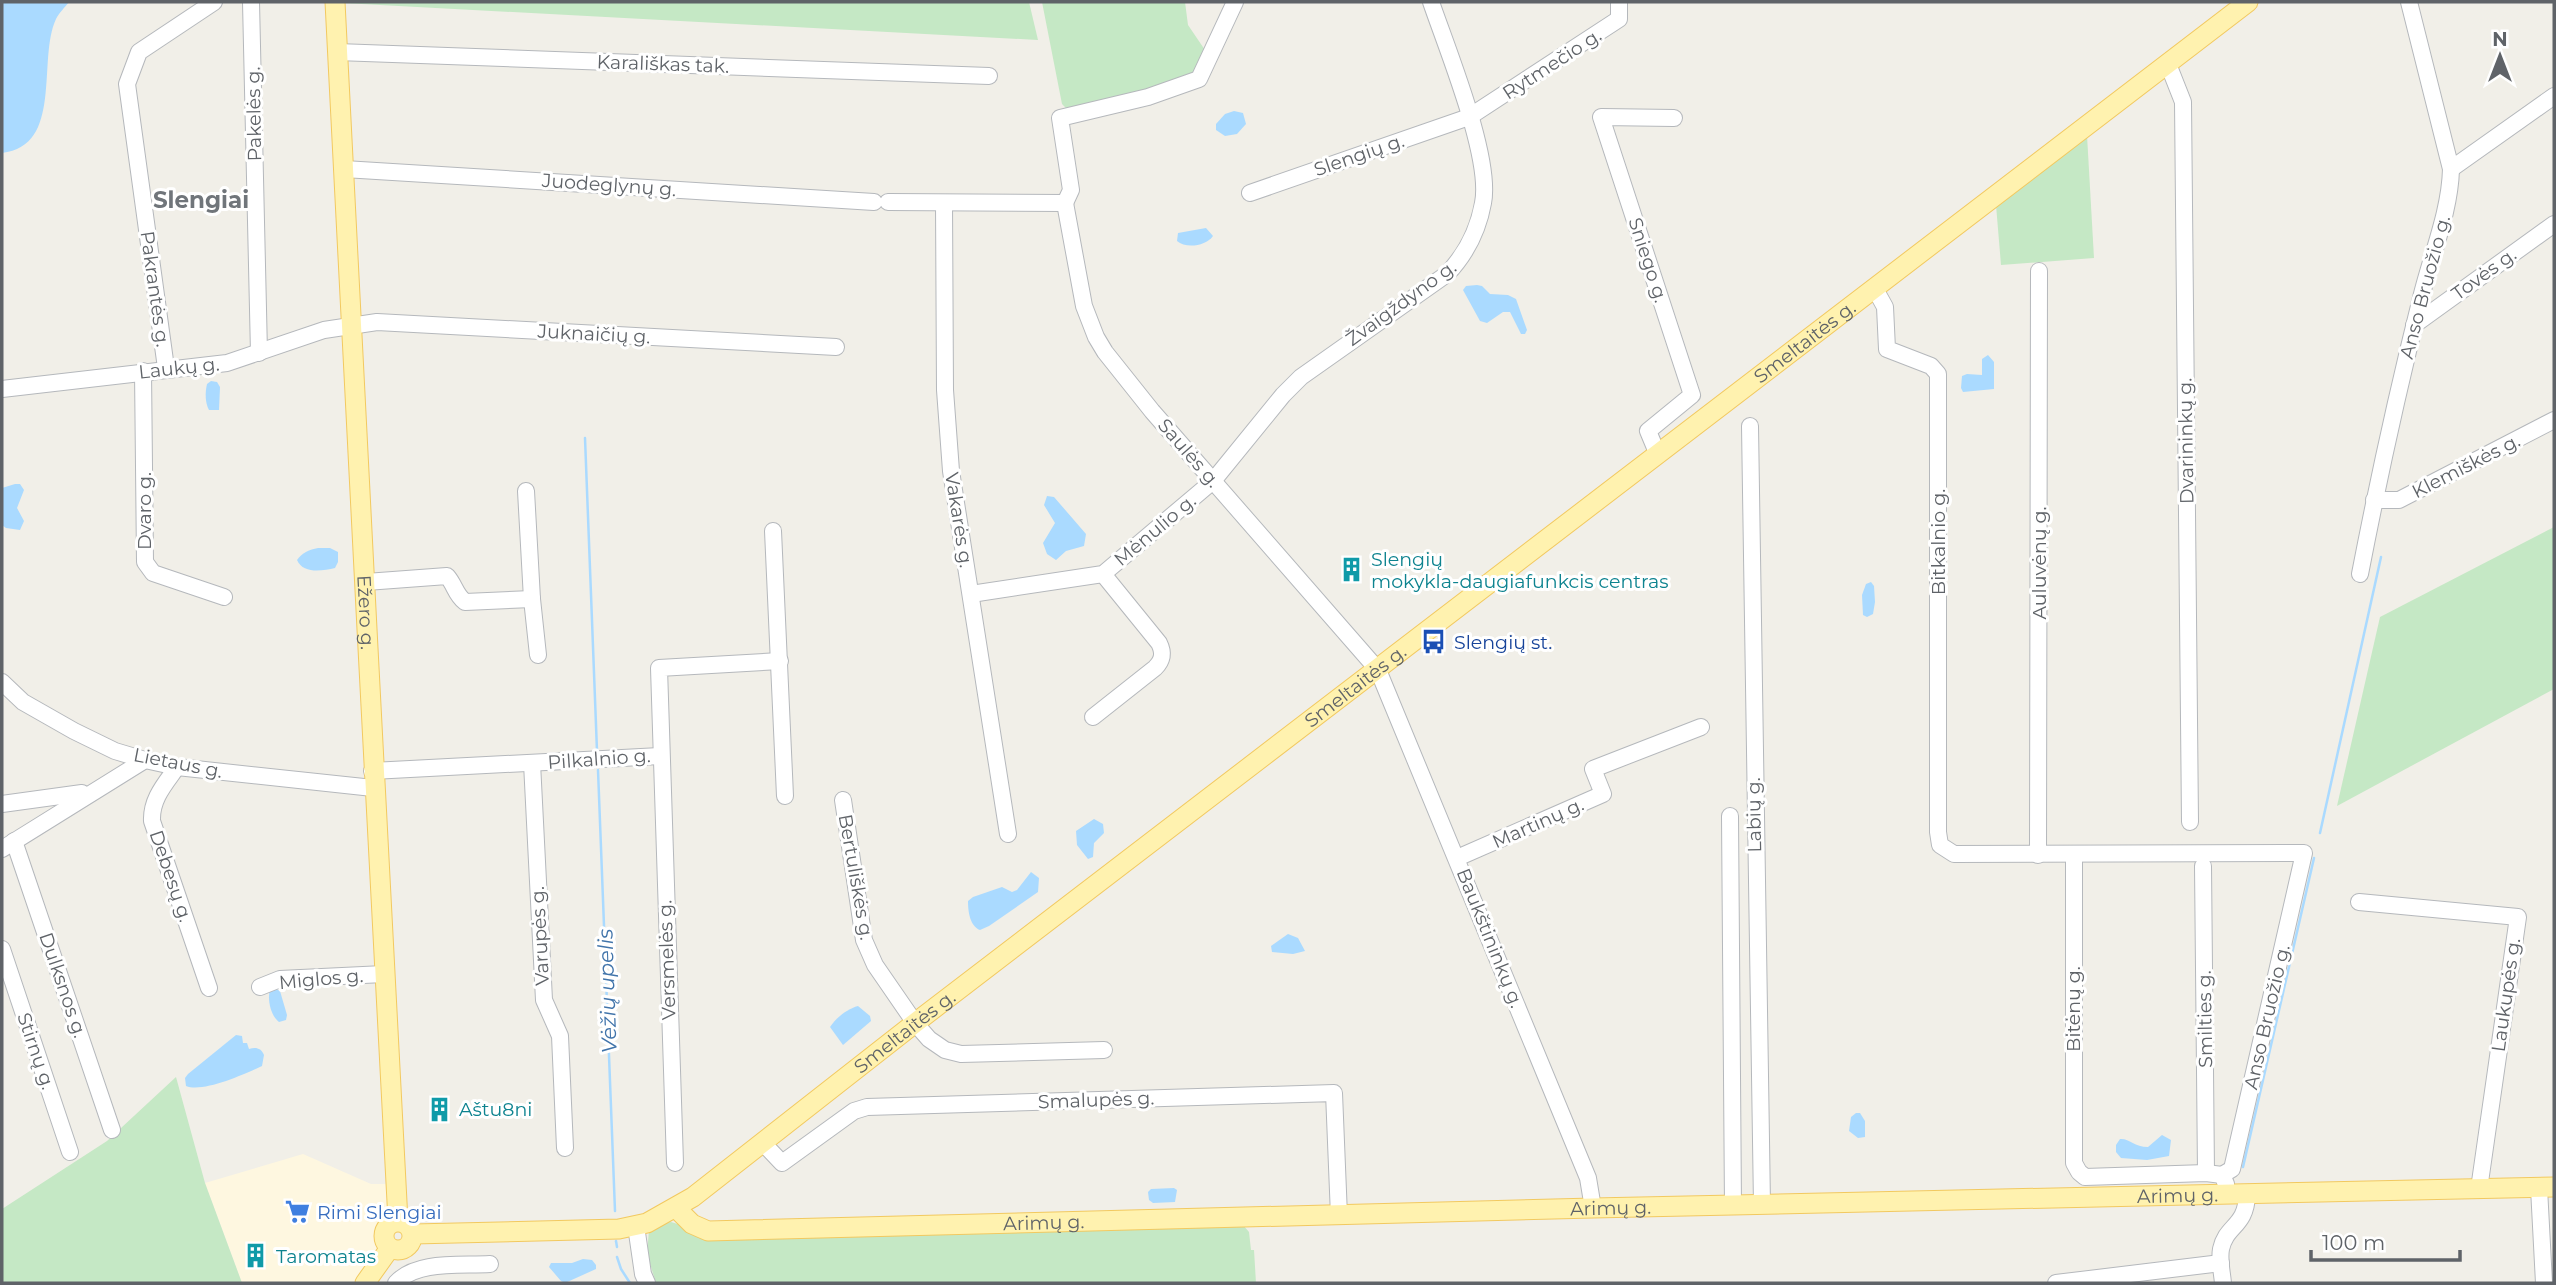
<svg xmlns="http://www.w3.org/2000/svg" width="2556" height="1285" font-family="Montserrat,sans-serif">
<rect width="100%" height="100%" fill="#f1efe8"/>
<polygon fill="#fef7e0" points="303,1154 371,1184 390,1184 390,1209 378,1249 355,1283 242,1283 205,1183"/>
<g fill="#c5e8c5">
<polygon points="343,2 1029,2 1038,40 343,3"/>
<polygon points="1042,2 1185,2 1188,25 1207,53 1192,76 1072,110 1067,109 1062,104"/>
<polygon points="2087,135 2094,258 2001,265 1996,205"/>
<polygon points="2554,527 2554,689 2337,806 2380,617"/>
<polygon points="176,1077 205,1183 242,1283 2,1283 2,1209 107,1141"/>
<polygon points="671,1222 681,1225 1243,1225 1249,1232 1251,1250 1254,1250 1256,1283 656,1283 647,1254 649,1230 662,1223"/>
</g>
<g fill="#aadaff">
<path d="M2,2H69C65,7 59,13 56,19C37,59 64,146 2,153Z"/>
<polygon points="1234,111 1243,113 1246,124 1237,134 1225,136 1216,130 1216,124 1225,114"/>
<path d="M1206,228L1213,236C1206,246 1186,249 1177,241L1178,233Z"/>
<polygon points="1477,285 1482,286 1490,294 1508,295 1516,299 1527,330 1525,334 1521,334 1510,312 1503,312 1487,323 1480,321 1463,290 1466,286"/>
<polygon points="1988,355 1994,362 1994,389 1963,392 1961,388 1962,376 1967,374 1982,375 1982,359"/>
<path d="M211,381L217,382L220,387L219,410H209C205,403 205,392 207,384Z"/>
<polygon points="15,484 20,484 24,490 17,508 24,521 20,530 6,528 2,525 2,488"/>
<polygon points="1047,496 1054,497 1086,534 1084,546 1066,551 1056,560 1047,554 1043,543 1055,523 1044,505"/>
<path d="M318,548H330L338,552V562L335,568C322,571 303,574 297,560C303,552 309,550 318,548Z"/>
<polygon points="1871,582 1874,586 1875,602 1873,614 1867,617 1863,615 1862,595 1866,584"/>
<polygon points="1094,819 1103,824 1104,833 1094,843 1093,857 1088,859 1077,845 1076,831"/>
<path d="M1031,872L1039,878L1038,892L989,926L980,930C970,926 968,912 968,901L973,897L1002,887L1012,892L1017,890Z"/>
<polygon points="1288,934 1298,938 1305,951 1293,954 1272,952 1271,946"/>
<path d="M274,988L280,991L287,1015L286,1020L279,1022C271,1016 267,1000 270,990Z"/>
<path d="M858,1006L870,1016L871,1021L843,1045L830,1027C836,1018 847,1009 858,1006Z"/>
<path d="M236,1035L242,1036L243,1043H247L249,1049C256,1047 261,1048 264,1055L262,1066C245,1074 203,1093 186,1086L185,1078L188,1074Z"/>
<polygon points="1856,1113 1860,1113 1865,1121 1865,1137 1858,1138 1849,1131 1851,1117"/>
<path d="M2162,1135L2171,1140L2169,1156L2147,1160L2121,1158L2116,1152V1145L2120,1139C2129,1138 2134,1147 2148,1147Z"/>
<polygon points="1174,1188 1177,1190 1175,1202 1153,1203 1149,1200 1148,1192 1151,1189"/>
<polygon points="583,1259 592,1260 596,1265 596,1269 565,1283 561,1281 549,1267 551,1263 572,1263"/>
</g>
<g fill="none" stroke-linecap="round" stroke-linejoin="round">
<g stroke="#aadaff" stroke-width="2.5">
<polyline points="585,438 597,751"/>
<polyline points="598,770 615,1211"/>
<polyline points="2320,833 2381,557"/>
<polyline points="2243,1167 2314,858"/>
<polyline points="616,1241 617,1247"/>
<polyline points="617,1257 621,1269 630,1283"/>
</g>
<defs>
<g id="minor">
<polyline points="251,2 259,353"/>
<polyline points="337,52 989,76"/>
<polyline points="2168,64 2183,102 2190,822"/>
<polyline points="344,169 874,202"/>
<polyline points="2451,169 2554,96"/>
<polyline points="1250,193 1469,117 1619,19 1619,2"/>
<polyline points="888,202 1065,203"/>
<polyline points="944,203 945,390 951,471 1008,834"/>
<polyline points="1065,203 1084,306 1096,337 1105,352 1152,411 1378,670 1588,1178 1593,1208"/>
<polyline points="1065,203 1071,190 1060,118 1148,97 1199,79 1235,2"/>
<polyline points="1875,289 1885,307 1887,349 1931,366 1938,374 1938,832 1940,845 1954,854 2304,853 2232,1169 2222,1175"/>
<polyline points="2414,325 2554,224"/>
<polyline points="166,368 127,84 139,52 214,2"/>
<polyline points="143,371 145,562 153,573 224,597"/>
<polyline points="2,389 227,363 324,330 377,322 836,347"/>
<polyline points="1750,426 1762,1205"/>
<polyline points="1658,455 1648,431 1692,395 1601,117 1674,118"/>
<polyline points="526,491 532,599 538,655"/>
<polyline points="2374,500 2399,500 2554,420"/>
<polyline points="773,531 785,796"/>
<path d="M2360,574C2378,481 2398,390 2421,298C2431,256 2450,212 2451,169L2409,2"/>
<path d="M366,582L447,576C455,585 455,594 465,602L532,599"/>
<path d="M971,594L1103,574L1213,481L1283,395L1301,377L1447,274C1466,254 1478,231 1483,203C1492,158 1447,49 1431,2"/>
<polyline points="2,682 23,702 74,731 115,751 145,760 177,767 373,788"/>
<path d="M1093,717L1155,668C1163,660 1164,653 1159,643L1103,574"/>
<polyline points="532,763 544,1000 560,1036 565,1148"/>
<path d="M177,767C165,784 151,799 152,821L209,988"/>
<polyline points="372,771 660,756"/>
<polyline points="843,800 864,940 875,965 915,1023 929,1039 945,1050 961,1054 1104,1050"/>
<polyline points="2,804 82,793"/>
<polyline points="1730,816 1733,1206"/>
<polyline points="14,841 112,1130"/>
<polyline points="2,849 145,760"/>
<polyline points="2038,855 2039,271"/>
<polyline points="2074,855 2074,1163 2079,1172 2085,1177 2206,1173 2222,1175 2226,1184"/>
<polyline points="1457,858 1603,794 1593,769 1701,727"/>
<polyline points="2203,866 2206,1173"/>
<polyline points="2359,902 2518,917 2479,1189"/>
<polyline points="2,949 70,1152"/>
<polyline points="260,987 280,979 384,974"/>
<polyline points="762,1142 782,1163 854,1111 867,1107 1334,1093 1339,1216"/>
<polyline points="675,1163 659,668 780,661"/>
<polyline points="2539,1188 2544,1283"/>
<polyline points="636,1226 643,1274 647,1283"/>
<path d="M396,1283C417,1260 461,1266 490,1264"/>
<polyline points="2056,1283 2221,1263"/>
<path d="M2223,1283C2222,1272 2219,1260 2221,1249C2226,1225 2246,1227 2247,1195"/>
</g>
<g id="major">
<path id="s1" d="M335,2C357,408 375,815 398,1221"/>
<path id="s2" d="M676,1208L692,1224L708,1231L1593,1208L2554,1187"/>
<circle cx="398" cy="1236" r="14"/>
<path id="s3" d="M413,1234L619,1229L647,1223L693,1197L915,1023L2248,2"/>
<polyline points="365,1283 390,1248"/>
</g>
</defs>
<use href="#minor" stroke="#b5b8bc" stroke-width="18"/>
<use href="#major" stroke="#f2c960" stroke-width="21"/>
<use href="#minor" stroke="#fff" stroke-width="16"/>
<use href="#major" stroke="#fff2af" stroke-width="19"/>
</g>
<defs>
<symbol id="building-bare" viewBox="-9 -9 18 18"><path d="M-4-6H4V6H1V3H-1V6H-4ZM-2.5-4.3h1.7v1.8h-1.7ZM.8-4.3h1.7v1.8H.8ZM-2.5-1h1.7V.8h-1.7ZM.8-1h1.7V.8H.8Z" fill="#0f9aa8" stroke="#fff" stroke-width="2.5" paint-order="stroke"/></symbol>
<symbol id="bus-bare" viewBox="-9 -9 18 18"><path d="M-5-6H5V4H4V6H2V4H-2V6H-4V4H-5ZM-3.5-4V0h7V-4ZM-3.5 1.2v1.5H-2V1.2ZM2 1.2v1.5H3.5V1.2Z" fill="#1a4fb4" stroke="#fff" stroke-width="2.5" paint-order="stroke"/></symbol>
<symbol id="supermarket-bare" viewBox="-9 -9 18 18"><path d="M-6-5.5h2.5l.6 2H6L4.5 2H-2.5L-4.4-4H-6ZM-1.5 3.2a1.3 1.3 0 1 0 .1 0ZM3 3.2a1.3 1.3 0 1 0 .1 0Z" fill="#3f7fe0" stroke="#fff" stroke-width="2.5" paint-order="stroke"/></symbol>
</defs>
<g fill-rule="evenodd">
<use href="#building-bare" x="1334" y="552" width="35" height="35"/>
<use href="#bus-bare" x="1416" y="624" width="35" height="35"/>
<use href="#building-bare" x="422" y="1092" width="35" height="35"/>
<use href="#supermarket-bare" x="280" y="1194" width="35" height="35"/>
<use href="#building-bare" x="238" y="1238" width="35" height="35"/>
</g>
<g text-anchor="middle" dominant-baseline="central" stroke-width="6" stroke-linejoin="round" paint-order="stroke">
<g font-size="19" fill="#5f6368" stroke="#fff">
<text transform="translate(663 64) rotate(2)">Karališkas tak.</text>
<text transform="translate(1552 64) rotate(-33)">Rytmečio g.</text>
<text transform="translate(254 114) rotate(-91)">Pakelės g.</text>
<text transform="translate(1359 155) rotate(-19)">Slengių g.</text>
<text transform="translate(609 185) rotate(4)">Juodeglynų g.</text>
<text transform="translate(1648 260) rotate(72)">Sniego g.</text>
<text transform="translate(2484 274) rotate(-36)">Tovės g.</text>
<text transform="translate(2425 287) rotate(-75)">Anso Bruožio g.</text>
<text transform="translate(155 289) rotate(82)">Pakrantės g.</text>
<text transform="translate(1401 303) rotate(-36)">Žvaigždyno g.</text>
<text transform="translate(594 334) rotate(3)">Juknaičių g.</text>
<text stroke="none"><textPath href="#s3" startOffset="1690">Smeltaitės g.</textPath></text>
<text transform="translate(179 368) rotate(-6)">Laukų g.</text>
<text transform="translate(2186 441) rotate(-91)">Dvarininkų g.</text>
<text transform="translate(1189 453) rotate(49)">Saulės g.</text>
<text transform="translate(2466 466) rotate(-27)">Klemiškės g.</text>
<text transform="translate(144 511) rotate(-90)">Dvaro g.</text>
<text transform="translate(959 520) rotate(81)">Vakarės g.</text>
<text transform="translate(1155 530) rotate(-40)">Mėnulio g.</text>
<text transform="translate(1938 542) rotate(-90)">Bitkalnio g.</text>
<text transform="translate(2039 563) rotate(-90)">Auluvėnų g.</text>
<text stroke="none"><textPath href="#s1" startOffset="611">Ežero g.</textPath></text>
<text stroke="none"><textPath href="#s3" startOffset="1124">Smeltaitės g.</textPath></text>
<text transform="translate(599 759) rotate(-4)">Pilkalnio g.</text>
<text transform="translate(178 763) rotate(11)">Lietaus g.</text>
<text transform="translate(1754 815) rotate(-91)">Labių g.</text>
<text transform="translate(1538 823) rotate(-24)">Martinų g.</text>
<text transform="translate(171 876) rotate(71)">Debesų g.</text>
<text transform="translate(856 877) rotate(80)">Bertuliškės g.</text>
<text transform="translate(540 936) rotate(-93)">Varupės g.</text>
<text transform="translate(1490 938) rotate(68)">Baukštininkų g.</text>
<text transform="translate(667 960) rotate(-92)">Versmelės g.</text>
<text transform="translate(321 979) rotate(-5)">Miglos g.</text>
<text transform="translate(63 985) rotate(71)">Dulksnos g.</text>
<text transform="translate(2506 995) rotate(-82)">Laukupės g.</text>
<text transform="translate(2073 1009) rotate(-90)">Bitėnų g.</text>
<text transform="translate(2267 1017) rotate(-77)">Anso Bruožio g.</text>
<text transform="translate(2205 1019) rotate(-91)">Smilties g.</text>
<text stroke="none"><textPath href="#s3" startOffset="556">Smeltaitės g.</textPath></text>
<text transform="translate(36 1051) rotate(71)">Stirnų g.</text>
<text transform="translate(1096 1100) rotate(-2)">Smalupės g.</text>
<text stroke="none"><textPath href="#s2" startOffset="1510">Arimų g.</textPath></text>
<text stroke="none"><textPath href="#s2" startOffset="943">Arimų g.</textPath></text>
<text stroke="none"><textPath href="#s2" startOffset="376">Arimų g.</textPath></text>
</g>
<g font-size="19" fill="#0d838f" stroke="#fff" text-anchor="start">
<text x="1371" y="559">Slengių<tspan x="1371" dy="22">mokykla-daugiafunkcis centras</tspan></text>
<text x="459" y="1109">Aštu8ni</text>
<text x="276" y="1256">Taromatas</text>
</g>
<g font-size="19" fill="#164399" stroke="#fff" text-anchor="start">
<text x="1454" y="642">Slengių st.</text>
</g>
<g font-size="19" fill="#366cbe" stroke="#fff" text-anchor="start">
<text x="317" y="1212">Rimi Slengiai</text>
</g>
<g font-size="21" font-style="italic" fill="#4174aa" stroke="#fff">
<text transform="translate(607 991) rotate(-92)">Vėžių upelis</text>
</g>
<g font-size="23" font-weight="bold" fill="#70757a" stroke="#fff">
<text x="201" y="200">Slengiai</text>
</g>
</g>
<rect width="2556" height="1285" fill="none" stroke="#5f6368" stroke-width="7"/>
<g transform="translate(2500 56)" stroke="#ffffff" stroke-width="5" paint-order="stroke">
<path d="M0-5L12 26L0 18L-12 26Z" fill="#5f6368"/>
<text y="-10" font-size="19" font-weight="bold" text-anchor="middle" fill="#5f6368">N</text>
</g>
<path d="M2311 1250v10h149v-10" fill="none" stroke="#5f6368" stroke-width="3.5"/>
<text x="2322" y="1250" font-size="21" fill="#5f6368" stroke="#ffffff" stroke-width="5" paint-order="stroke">100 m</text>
</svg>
